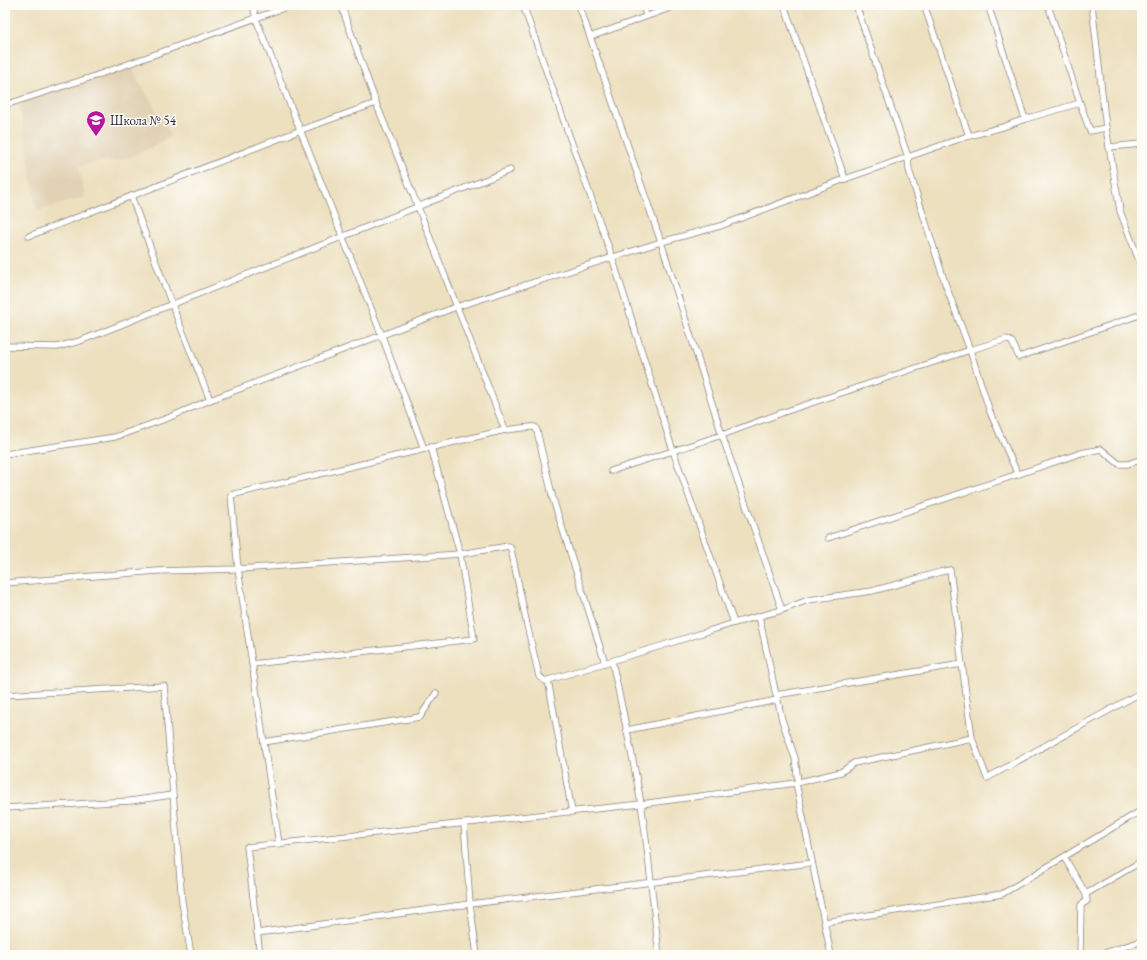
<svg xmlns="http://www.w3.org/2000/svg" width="1147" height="960" font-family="'EB Garamond',serif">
<rect width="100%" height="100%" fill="#fdfcf7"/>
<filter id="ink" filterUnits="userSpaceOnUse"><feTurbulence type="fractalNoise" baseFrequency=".025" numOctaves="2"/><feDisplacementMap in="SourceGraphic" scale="8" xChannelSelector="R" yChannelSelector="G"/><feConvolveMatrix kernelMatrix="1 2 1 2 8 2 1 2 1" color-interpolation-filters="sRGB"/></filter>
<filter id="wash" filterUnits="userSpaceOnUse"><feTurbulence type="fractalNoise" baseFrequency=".012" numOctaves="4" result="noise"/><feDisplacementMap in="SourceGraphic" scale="16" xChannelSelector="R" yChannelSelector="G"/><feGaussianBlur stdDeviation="0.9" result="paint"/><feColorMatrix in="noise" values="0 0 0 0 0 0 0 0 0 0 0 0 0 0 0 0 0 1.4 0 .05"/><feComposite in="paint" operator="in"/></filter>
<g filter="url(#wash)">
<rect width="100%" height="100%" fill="#ede0bf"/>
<polygon fill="#e1d2b5" points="129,64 171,135 152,147 137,154 116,161 101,161 79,167 85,197 37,211 19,101"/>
</g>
<g filter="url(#ink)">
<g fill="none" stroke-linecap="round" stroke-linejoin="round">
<defs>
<g id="minor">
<polyline points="253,5 256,19 382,336 424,449"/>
<polyline points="341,5 376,103 418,207 505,430"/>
<polyline points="523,5 612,257 673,451 734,623"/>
<polyline points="579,5 661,242 722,435 782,610"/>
<polyline points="643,5 646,15"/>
<polyline points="784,5 845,179"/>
<polyline points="856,5 908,157 909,170 946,286 970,350 990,412 1018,475"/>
<polyline points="924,5 969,136"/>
<polyline points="988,5 1025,119"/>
<polyline points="1048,5 1080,103 1090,131 1106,128"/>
<polyline points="1092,5 1106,128 1120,211 1142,268"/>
<polyline points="590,37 678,5"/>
<polyline points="5,105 92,77 292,5"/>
<polyline points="1109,147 1142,144"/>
<polyline points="131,196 172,305 210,400"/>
<polyline points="29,236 301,130 376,103"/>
<polyline points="5,346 57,347 80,341 510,170"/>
<polyline points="5,454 115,437 168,418 210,400 456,307 661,242 720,226 845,179 965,137 1003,127 1025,119 1080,103"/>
<polyline points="611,471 722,435 784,412 970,350 1007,339 1012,342 1019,357 1142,314"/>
<polyline points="828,538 1081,453 1101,449 1119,464 1128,464 1142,459"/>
<polyline points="5,583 158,571 238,569 460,554 509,546 511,549 527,625 539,676 545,681 664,645 734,623 782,610 808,600 872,591 902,583 940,572 950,570 962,664 972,738 987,778 1142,692"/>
<polyline points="759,616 776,695 962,664"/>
<path d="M612,661C622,708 633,756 641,804C649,854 653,905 659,955"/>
<polyline points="252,664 474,639 460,554 431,447"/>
<polyline points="548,680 572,812"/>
<polyline points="5,695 164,686 182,902 191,955"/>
<polyline points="777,697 782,720 795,758 798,782"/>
<polyline points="627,730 777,700"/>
<polyline points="264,742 420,717 436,693"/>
<polyline points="796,783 831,955"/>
<polyline points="5,808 130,801 172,795"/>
<polyline points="464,823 470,904 477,955"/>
<polyline points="279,844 238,569 231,495 505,430 531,427 535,427 537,431 553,499 584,596 605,663"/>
<polyline points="1064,857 1086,894"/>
<polyline points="825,922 1002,894 1142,810"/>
<polyline points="257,933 470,904 812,863"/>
<polyline points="260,955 247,847 641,804 796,783 841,772 854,763 972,738"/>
<polyline points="1080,955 1081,905 1087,901 1086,894 1142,861"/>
<polyline points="1098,955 1142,941"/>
</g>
</defs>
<use href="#minor" stroke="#88817d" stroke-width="7"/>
<use href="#minor" stroke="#fff" stroke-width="5.5"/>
</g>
</g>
<defs>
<symbol id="school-pin" viewBox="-11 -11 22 30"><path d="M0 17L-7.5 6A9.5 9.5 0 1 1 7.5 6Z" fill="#b5179e" stroke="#fdfcf7"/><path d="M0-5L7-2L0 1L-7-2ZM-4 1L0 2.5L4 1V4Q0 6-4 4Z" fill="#fff"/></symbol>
</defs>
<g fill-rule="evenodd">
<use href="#school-pin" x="85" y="109" width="22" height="30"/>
</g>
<g text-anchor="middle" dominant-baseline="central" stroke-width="3" stroke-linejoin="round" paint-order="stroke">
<g font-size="13" fill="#22223b" stroke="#fdfcf7" text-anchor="start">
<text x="110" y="120">Школа № 54</text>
</g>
</g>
<rect width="1147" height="960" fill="none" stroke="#fdfcf7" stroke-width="20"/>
</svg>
